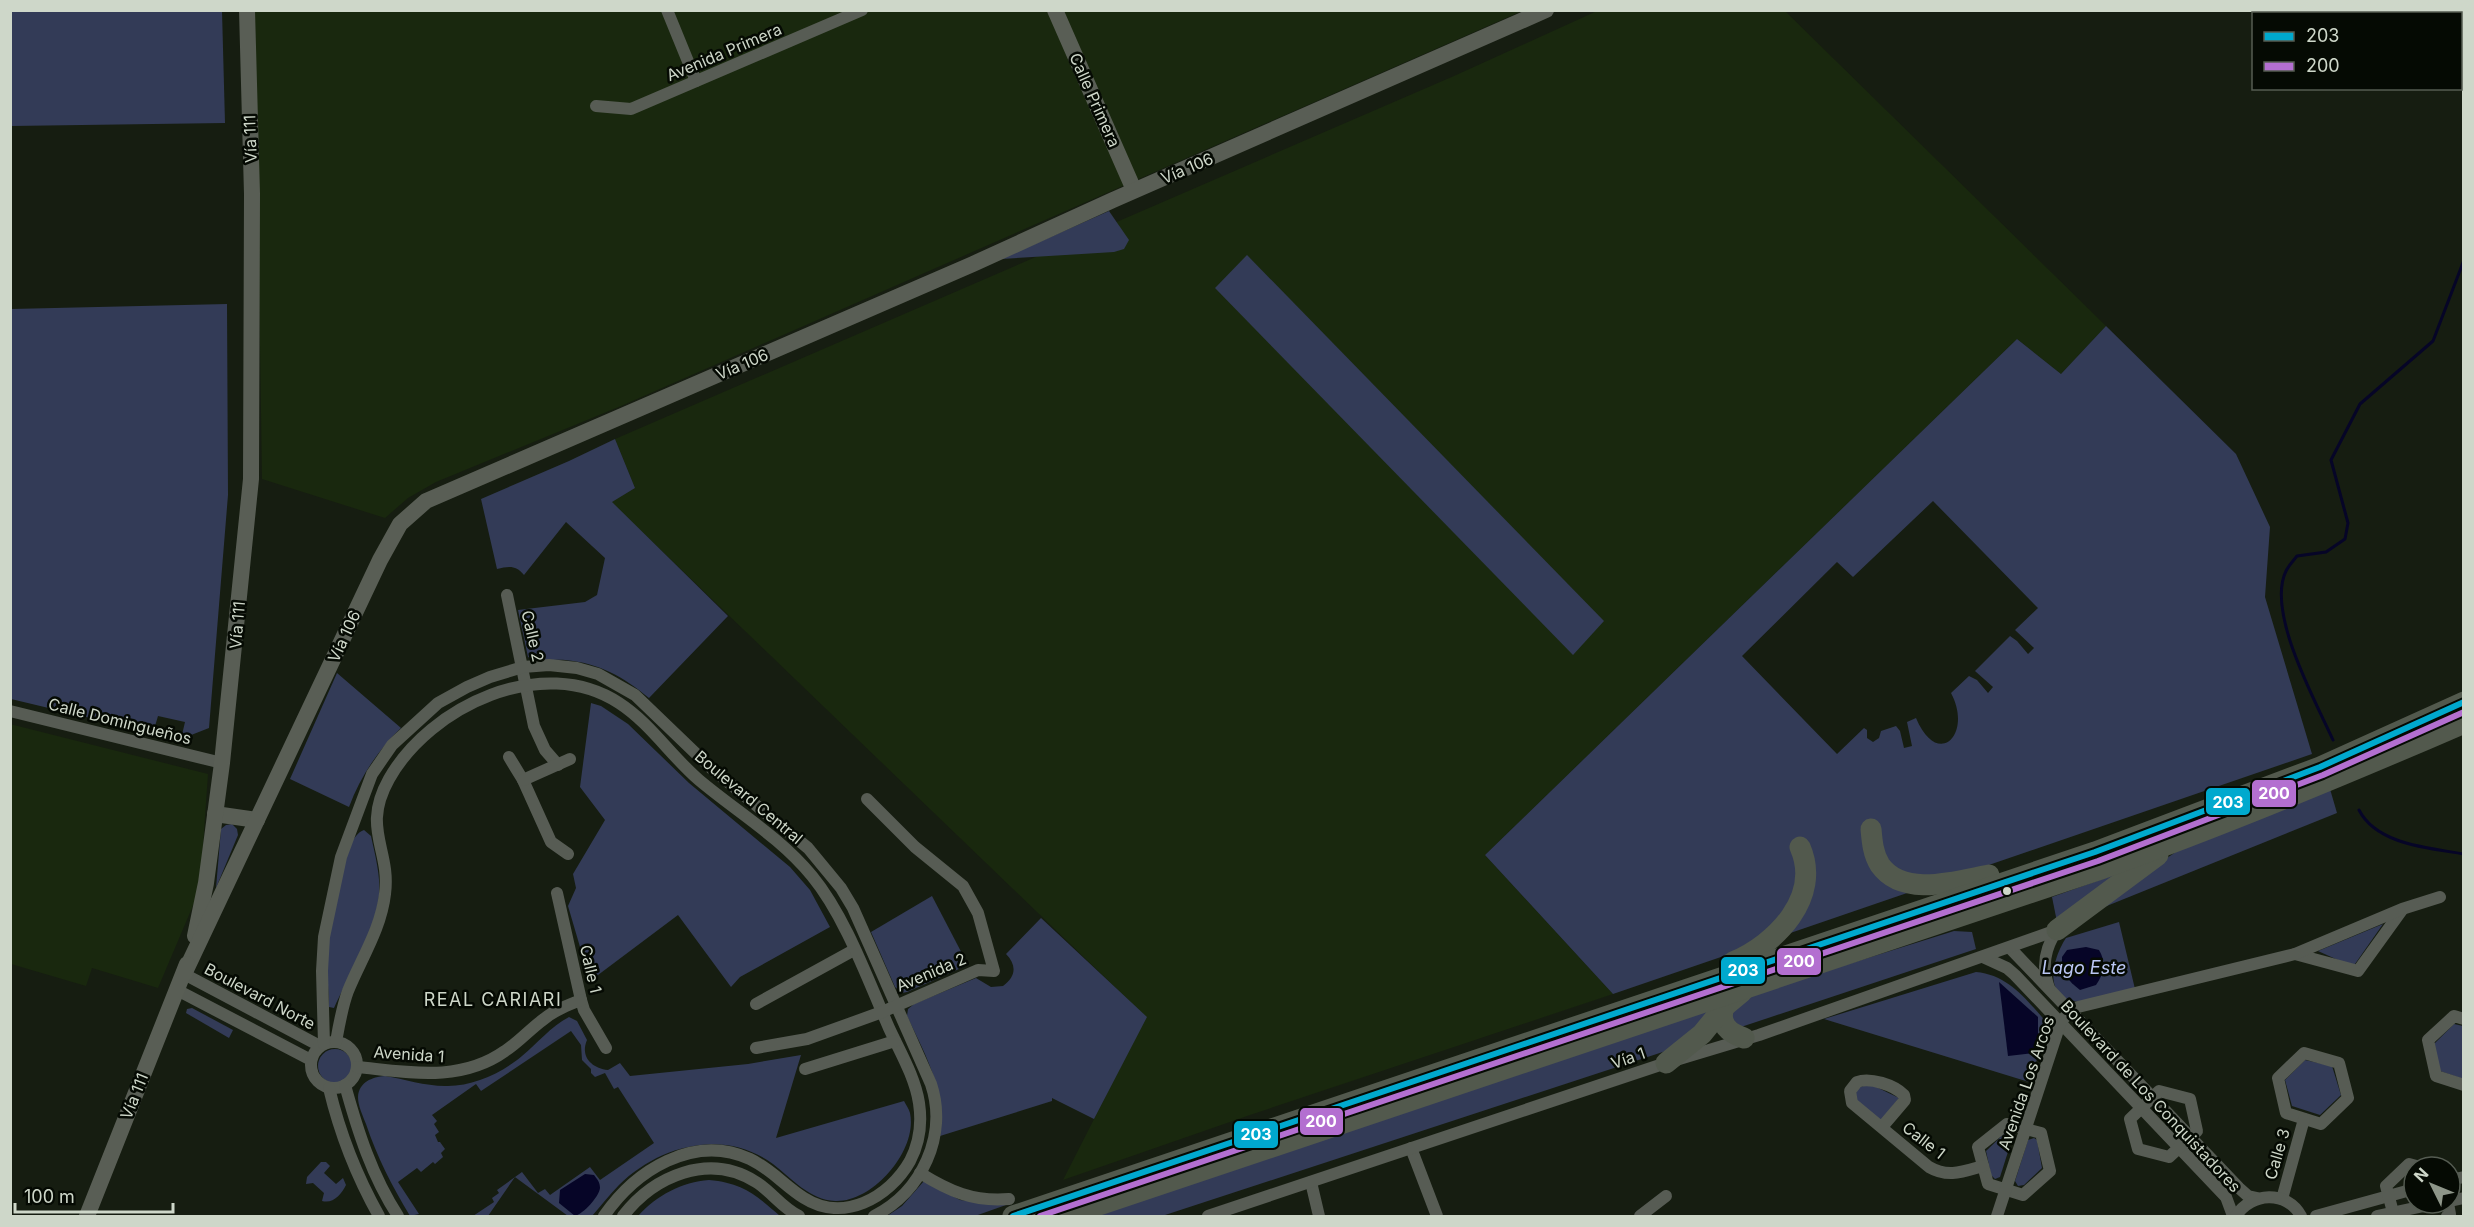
<svg xmlns="http://www.w3.org/2000/svg" width="2474" height="1227" font-family="Inter,sans-serif">
<rect width="100%" height="100%" fill="#161d11"/>
<g fill="#19280e">
<polygon points="255,11 1522,11 621,406 436,482 408,498 385,518 262,479"/>
<polygon points="1597,11 1785,11 2106,326 2061,374 2017,339 1485,855 1613,994 1250,1115 1063,1180 1146,1017 611,502 635,488 615,439 1454,76"/>
<polygon points="10,724 208,774 200,889 158,988 92,968 86,986 11,964"/>
</g>
<g fill="#333b57" fill-rule="evenodd">
<polygon points="10,11 222,11 225,123 11,126"/>
<polygon points="1109,211 1129,240 1124,249 1114,252 1001,259"/>
<polygon points="1247,255 1604,621 1573,655 1215,288"/>
<polygon points="227,304 228,495 209,728 181,739 185,722 158,716 153,733 11,699 11,309"/>
<path d="M2106,326L2236,454L2270,527L2265,597L2312,754L1613,994L1485,855L2017,339L2061,374ZM1933,501L2038,608L2015,630L2034,648L2028,654L2017,641L2010,636L1975,671L1993,687L1988,693L1977,680L1969,676L1951,693C1973,734 1938,770 1916,718L1907,722L1912,746L1904,748L1900,731L1896,726L1881,731L1879,738L1873,742L1867,738V730L1864,728L1837,754L1742,656L1837,562L1853,577Z"/>
<path d="M615,439L635,488L612,502L728,616L649,698C624,677 599,663 565,660C554,659 539,663 528,657L518,610L585,602L597,595L605,558L566,522L524,575C516,565 509,566 497,569L481,499L569,461Z"/>
<path d="M337,673L401,728C378,750 360,777 349,807L290,779Z"/>
<polygon points="591,703 601,706 628,724 689,783 790,867 810,890 830,927 740,977 731,987 678,915 590,981 568,906 576,888 573,874 605,820 580,787"/>
<polygon points="2330,789 2337,813 2082,916 2186,845"/>
<polygon points="232,824 237,829 238,835 216,888 221,829 226,825"/>
<path d="M364,830L371,836C375,855 381,876 379,896C376,929 348,977 334,1008L329,1007C329,990 326,972 328,955C329,931 340,837 364,830Z"/>
<polygon points="2136,867 2057,922 2052,897"/>
<polygon points="932,896 968,965 907,992 902,993 895,987 871,932"/>
<path d="M1041,918L1147,1017L1094,1119L1052,1098V1101L940,1136C946,1091 926,1056 907,1016L908,1009L914,1004L976,978L991,987L1003,986C1016,977 1017,965 1006,954Z"/>
<path d="M2119,922L2135,989C2119,993 2089,1004 2074,1001C2042,995 2054,956 2066,938Z"/>
<polygon points="2383,924 2355,964 2349,965 2318,951"/>
<polygon points="1954,931 1972,932 1976,949 1741,1027 1726,1014 1746,996"/>
<path d="M1976,972C2010,975 2028,1002 2049,1025L2029,1082L1824,1019Z"/>
<polygon points="1720,1004 1678,1047 1162,1216 1082,1216"/>
<polygon points="192,1008 233,1030 229,1038 186,1013 187,1009"/>
<path d="M569,1017L577,1021L587,1040C580,1056 591,1068 608,1070L620,1063L630,1076L748,1064L801,1055L776,1138L904,1101C906,1105 909,1109 910,1113C918,1151 872,1203 835,1201C810,1200 791,1178 773,1164C724,1128 660,1145 619,1185C609,1195 601,1206 592,1216H568L515,1177L488,1216H473L494,1202L492,1198L499,1193L497,1190L522,1172L538,1193L545,1189L550,1195L590,1167L600,1180L654,1143L618,1087L614,1089L605,1073L595,1077L591,1073V1069L582,1060L581,1045L571,1031L481,1091L476,1084L432,1115L437,1121L434,1124L439,1132L435,1135L438,1142H440L445,1149L441,1153L443,1157L435,1164L433,1162L421,1172L417,1168L398,1182L419,1214L410,1216C392,1186 377,1157 366,1124C363,1116 358,1106 358,1097C359,1082 372,1077 385,1076C404,1079 425,1086 445,1086C472,1087 502,1073 522,1056C538,1043 550,1027 569,1017Z"/>
<polygon points="2454,1024 2463,1026 2463,1079 2440,1071 2434,1044"/>
<circle cx="335" cy="1066" r="17"/>
<polygon points="2305,1060 2332,1066 2341,1095 2320,1115 2292,1106 2285,1080"/>
<polygon points="1870,1084 1899,1098 1880,1122 1855,1099 1857,1088"/>
<polygon points="2007,1131 2011,1131 2013,1136 2000,1177 1995,1179 1991,1175 1986,1151"/>
<polygon points="2034,1138 2037,1140 2042,1168 2024,1185 2018,1186 2015,1181 2028,1140"/>
<path d="M326,1162L330,1166L324,1173L336,1184L343,1178L346,1185C341,1195 333,1204 322,1201L324,1193L313,1183L306,1184L307,1177L321,1162Z"/>
<path d="M709,1180C743,1183 756,1195 780,1216H638C657,1195 682,1182 709,1180Z"/>
<polygon points="924,1181 960,1200 1006,1205 975,1216 887,1216 902,1206"/>
</g>
<g fill="#060527">
<path d="M2086,947L2099,950C2106,961 2104,974 2096,985L2080,990C2068,981 2061,972 2062,957L2067,950Z"/>
<polygon points="1999,982 2038,1017 2038,1036 2034,1053 2008,1056"/>
<path d="M585,1174L594,1175C597,1179 600,1182 600,1188C599,1197 583,1214 575,1216L559,1203L560,1190Z"/>
</g>
<g fill="none" stroke-linecap="round" stroke-linejoin="round">
<g stroke="#060527" stroke-width="3">
<path d="M2333,740C2315,700 2266,612 2286,571C2289,565 2294,560 2297,556L2326,552L2345,539L2348,523L2331,460L2360,404L2433,341L2464,260"/>
<path d="M2359,810C2377,845 2430,848 2464,854"/>
</g>
<g stroke="#575c54" stroke-width="12">
<polyline points="667,10 696,81"/>
<polyline points="596,106 631,109 862,10"/>
<polyline points="507,595 534,726 545,750 558,765"/>
<polyline points="10,711 222,763"/>
<polyline points="509,757 523,780 551,842 568,854"/>
<polyline points="523,780 570,759"/>
<polyline points="557,893 581,1000 584,1010 606,1048"/>
<polyline points="2010,948 2239,1188 2248,1196 2257,1198"/>
<polyline points="2295,954 2358,971 2402,910"/>
<polyline points="1983,957 2007,968 2015,975 2226,1197 2233,1216"/>
<polyline points="184,974 320,1046"/>
<path d="M2049,988C2041,966 2045,948 2057,930"/>
<polyline points="177,990 311,1060"/>
<polyline points="756,1004 854,950"/>
<polyline points="2464,1019 2454,1016 2428,1040 2436,1076 2464,1085"/>
<circle cx="334" cy="1065" r="23"/>
<path d="M336,1042C339,1025 342,1007 348,991C361,959 381,929 385,894C391,849 361,829 389,779C430,706 543,653 619,703C650,723 671,756 699,780C737,812 780,837 812,876C845,916 868,980 889,1028C900,1052 915,1077 919,1103C922,1123 919,1144 910,1161C889,1198 843,1223 804,1198C785,1186 771,1169 750,1159C693,1133 635,1171 604,1216"/>
<path d="M324,1044L322,971L324,937L341,857L372,774L392,745L438,703L467,687L490,677L523,667L549,665L577,668L598,674L635,695L711,768L808,848L841,888L853,908L931,1084C948,1135 922,1192 874,1216"/>
<polyline points="756,1048 807,1039 882,1012 978,970 994,971 978,913 963,886 915,847 867,799"/>
<polygon points="2304,1053 2339,1063 2348,1098 2321,1124 2286,1113 2278,1078"/>
<path d="M357,1067C408,1072 460,1083 505,1051C519,1042 530,1029 544,1019C555,1010 568,1005 581,1000"/>
<polyline points="805,1069 895,1041"/>
<path d="M345,1085C358,1132 372,1176 398,1216"/>
<path d="M329,1088C340,1134 356,1175 379,1216"/>
<polygon points="2159,1091 2190,1099 2197,1131 2169,1157 2138,1149 2130,1119"/>
<polygon points="2007,1124 2041,1133 2050,1171 2023,1195 1988,1184 1978,1147"/>
<path d="M1882,1127L1905,1100L1904,1095C1894,1085 1870,1077 1857,1082L1850,1091L1852,1103L1929,1167C1948,1178 1962,1172 1983,1166"/>
<polyline points="1411,1148 1437,1216"/>
<path d="M920,1173C949,1191 973,1202 1009,1199"/>
<polyline points="2450,1180 2464,1177"/>
<polyline points="1311,1182 1319,1216"/>
<polyline points="2282,1199 2304,1119"/>
<polyline points="2450,1201 2464,1198"/>
<path d="M623,1216C654,1176 709,1152 756,1182C772,1192 782,1208 799,1216"/>
<polyline points="1208,1216 1666,1063 1759,1035 2057,930"/>
<polyline points="1640,1216 1666,1196"/>
<polyline points="1997,1216 2061,1021 2074,1008 2295,954 2402,909 2440,897"/>
<path d="M2236,1216C2251,1192 2287,1190 2301,1216"/>
<polyline points="2316,1216 2414,1189"/>
<polyline points="2377,1216 2438,1203"/>
<polyline points="2394,1216 2386,1186 2409,1164 2420,1167"/>
<polyline points="2447,1216 2450,1214 2448,1203"/>
</g>
<g stroke="#595e55" stroke-width="16">
<polyline points="1055,10 1134,190"/>
<polyline points="215,814 257,820"/>
<polyline points="195,936 206,883 222,763 251,479 252,194 247,10"/>
<polyline points="184,974 380,560 400,524 426,501 973,264 1113,200 1546,10"/>
<polyline points="87,1216 187,964"/>
</g>
<g stroke="#52594d" stroke-width="21">
<path d="M1871,829C1872,841 1873,854 1880,865C1903,898 1957,881 1989,875"/>
<polyline points="2057,930 2158,855"/>
<path d="M1733,962C1776,944 1822,897 1800,847"/>
<path d="M1724,1007C1718,1024 1729,1033 1744,1038"/>
<polyline points="1666,1063 1702,1034 1724,1007 1742,992"/>
<polyline points="1013,1216 2095,852 2320,767 2464,702"/>
<path d="M1066,1216L2101,869C2224,825 2344,775 2464,723"/>
</g>
<defs>
<polyline id="bus-1" points="1013,1216 2095,852 2320,767 2464,702"/>
<polyline id="bus-2" points="1040,1216 2098,861 2323,775 2464,712"/>
</defs>
<use href="#bus-1" stroke="#050a03" stroke-width="10"/>
<use href="#bus-2" stroke="#050a03" stroke-width="10"/>
<use href="#bus-1" stroke="#00a9ce" stroke-width="6"/>
<use href="#bus-2" stroke="#b36fd0" stroke-width="6"/>
</g>
<circle fill="#ced7c9" stroke="#050a03" stroke-width="2" cx="2007" cy="891" r="5"/>
<g text-anchor="middle" dominant-baseline="central" stroke-width="5" stroke-linejoin="round" paint-order="stroke">
<g font-size="16" fill="#ced7c9" stroke="#050a03">
<text transform="translate(724 52) rotate(-23)">Avenida Primera</text>
<text transform="translate(1095 100) rotate(66)">Calle Primera</text>
<text transform="translate(250 139) rotate(-92)">Vía 111</text>
<text transform="translate(1187 168) rotate(-23)">Vía 106</text>
<text transform="translate(742 364) rotate(-23)">Vía 106</text>
<text transform="translate(237 625) rotate(-85)">Vía 111</text>
<text transform="translate(344 636) rotate(-65)">Vía 106</text>
<text transform="translate(533 636) rotate(77)">Calle 2</text>
<text transform="translate(120 721) rotate(14)">Calle Domingueños</text>
<text transform="translate(749 797) rotate(40)">Boulevard Central</text>
<text transform="translate(591 969) rotate(77)">Calle 1</text>
<text transform="translate(931 972) rotate(-23)">Avenida 2</text>
<text transform="translate(260 996) rotate(28)">Boulevard Norte</text>
<text transform="translate(409 1054) rotate(4)">Avenida 1</text>
<text transform="translate(1628 1058) rotate(-19)">Vía 1</text>
<text transform="translate(2026 1083) rotate(-71)">Avenida Los Arcos</text>
<text transform="translate(134 1096) rotate(-68)">Vía 111</text>
<text transform="translate(2151 1096) rotate(47)">Boulevard de Los Conquistadores</text>
<text transform="translate(1924 1140) rotate(38)">Calle 1</text>
<text transform="translate(2277 1154) rotate(-74)">Calle 3</text>
</g>
<g font-size="18" font-style="italic" fill="#bac6f3" stroke="#050a03">
<text x="2084" y="967">Lago Este</text>
</g>
<g font-size="18" letter-spacing="1.5" fill="#ced7c9" stroke="#050a03">
<text x="493" y="999">REAL CARIARI</text>
</g>
</g>
<g stroke="#050a03" stroke-width="2">
<rect x="2251" y="779" width="46" height="29" rx="6" fill="#b36fd0"/>
<rect x="2205" y="787" width="46" height="29" rx="6" fill="#00a9ce"/>
<rect x="1776" y="947" width="46" height="29" rx="6" fill="#b36fd0"/>
<rect x="1720" y="956" width="46" height="29" rx="6" fill="#00a9ce"/>
<rect x="1299" y="1107" width="45" height="29" rx="6" fill="#b36fd0"/>
<rect x="1233" y="1120" width="46" height="29" rx="6" fill="#00a9ce"/>
</g>
<g font-size="16" text-anchor="middle" font-weight="bold" fill="#fff">
<text x="2274" y="799">200</text>
<text x="2228" y="808">203</text>
<text x="1799" y="967">200</text>
<text x="1743" y="976">203</text>
<text x="1321" y="1127">200</text>
<text x="1256" y="1140">203</text>
</g>
<rect width="2474" height="1227" fill="none" stroke="#ced7c9" stroke-width="24"/>
<rect x="2252" y="12" width="210" height="78" fill="#050a03" stroke="#555c52" stroke-width="1.5"/>
<rect x="2264" y="32" width="30" height="9" fill="#00a9ce" stroke="#555c52" stroke-width="1.5"/>
<text x="2306" y="42" font-size="18" fill="#ced7c9">203</text>
<rect x="2264" y="62" width="30" height="9" fill="#b36fd0" stroke="#555c52" stroke-width="1.5"/>
<text x="2306" y="72" font-size="18" fill="#ced7c9">200</text>
<g transform="translate(2432 1185) rotate(313)"><circle r="28" fill="#050a03" stroke="#555c52" stroke-width="1.5"/>
<path d="M0-4.5L10 22L0 15L-10 22Z" fill="#8e9689"/>
<text y="-9" font-size="16" font-weight="bold" text-anchor="middle" fill="#ced7c9">N</text>
</g>
<path d="M15 1203v9h158v-9" fill="none" stroke="#ced7c9" stroke-width="3"/>
<text x="24" y="1203" font-size="18" fill="#ced7c9" stroke="#050a03" stroke-width="4.5" paint-order="stroke">100 m</text>
</svg>
